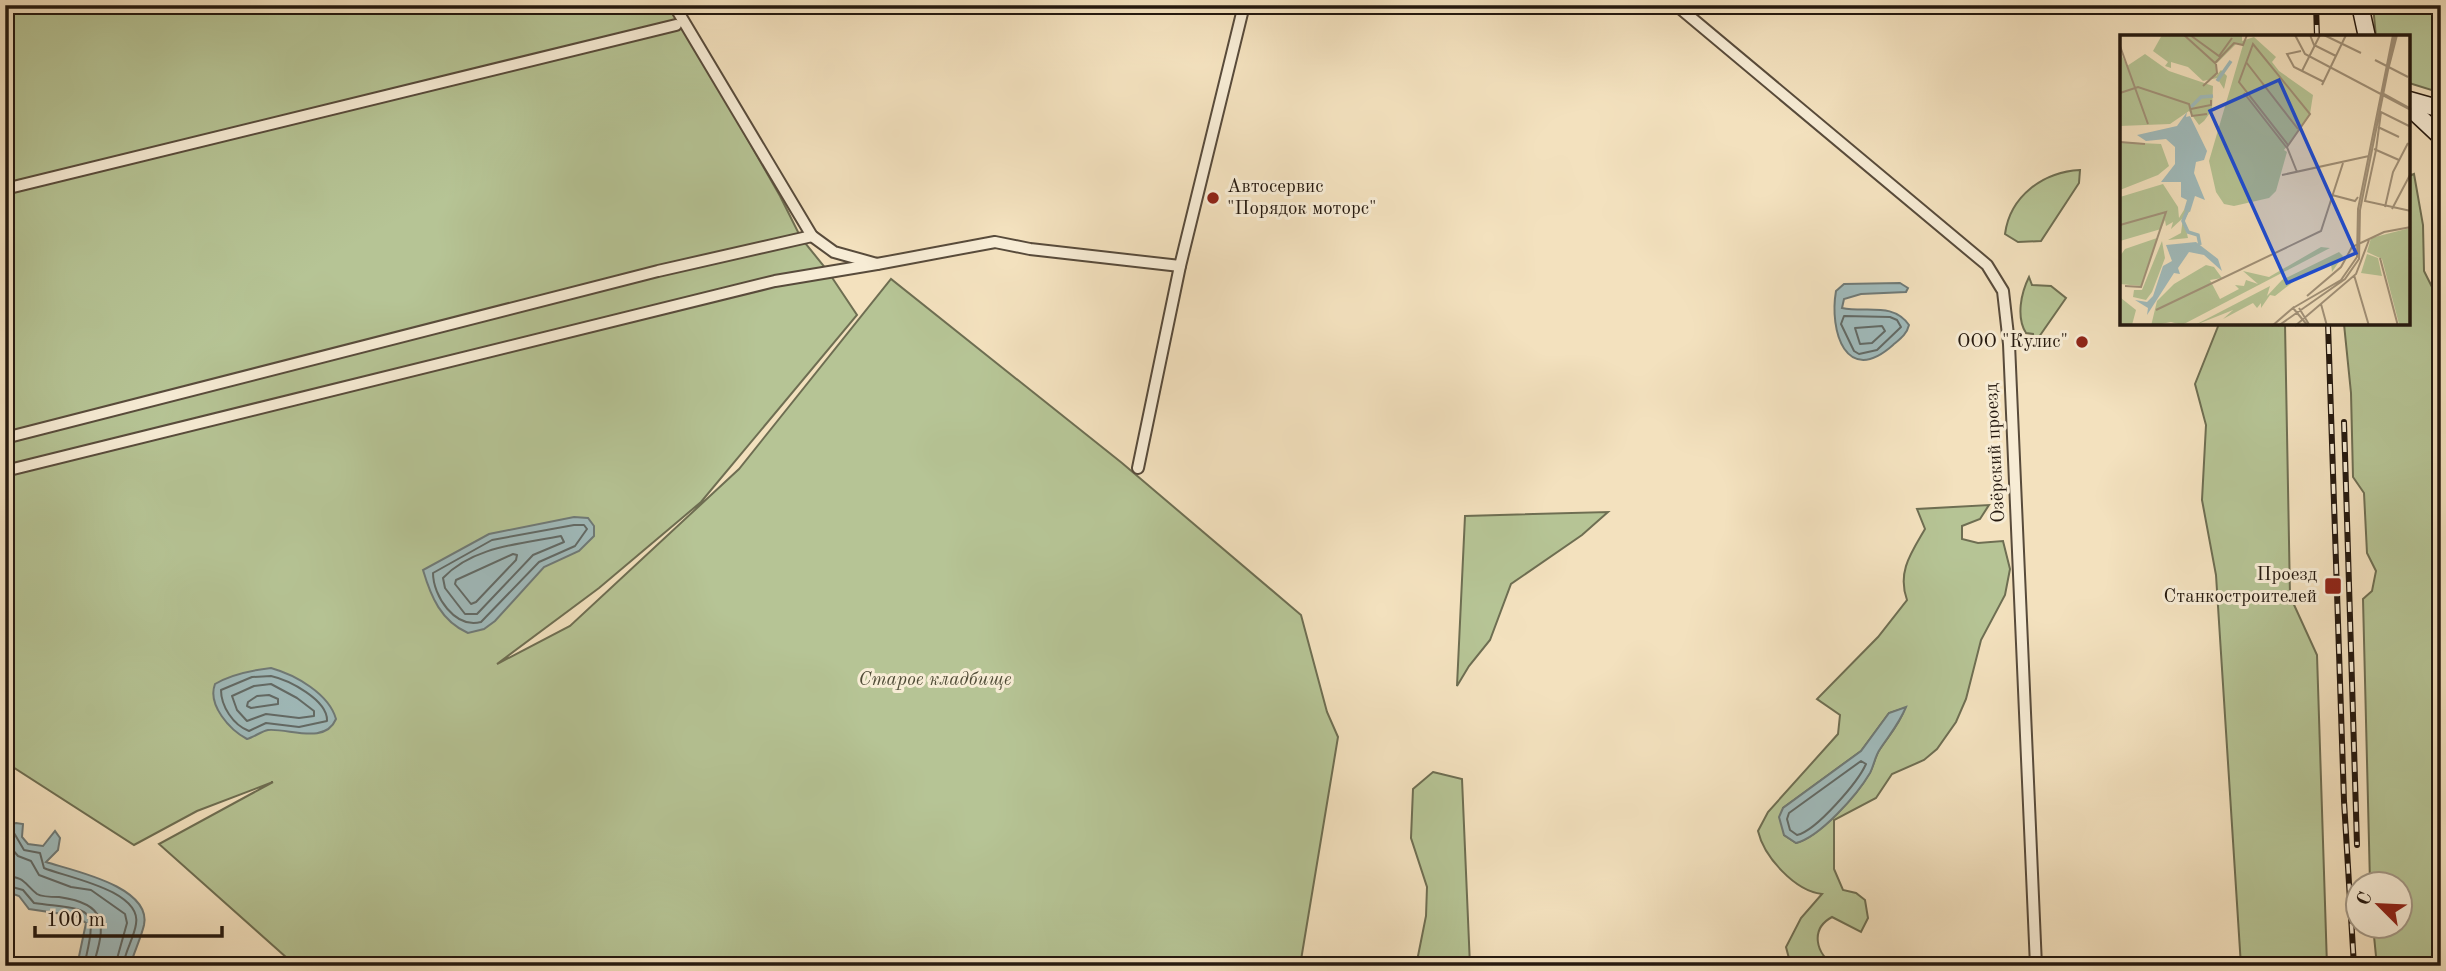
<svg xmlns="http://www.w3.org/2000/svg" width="2446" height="971" font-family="'Old Standard TT',serif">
<rect width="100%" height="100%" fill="#f3e1be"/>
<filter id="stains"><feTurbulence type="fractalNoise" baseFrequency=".00286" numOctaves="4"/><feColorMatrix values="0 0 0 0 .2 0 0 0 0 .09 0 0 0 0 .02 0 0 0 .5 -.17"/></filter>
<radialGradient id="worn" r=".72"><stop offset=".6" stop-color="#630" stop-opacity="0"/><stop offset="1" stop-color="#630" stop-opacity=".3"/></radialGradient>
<g fill="#b6c495" stroke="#6e6e52" stroke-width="2" fill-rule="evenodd">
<polygon points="5,5 671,5 780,196 801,238 827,270 857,315 701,502 599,588 497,664 570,626 739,469 891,279 1122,463 1301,615 1327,712 1338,737 1300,966 296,966 159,844 273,782 197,811 134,845 5,762"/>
<polygon points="2373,5 2417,5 2424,9 2426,5 2441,5 2441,93 2409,83 2409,37 2376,37"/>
<path d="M2080,170L2079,183L2041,241L2018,242L2005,234C2010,196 2043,172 2080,170Z"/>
<polygon points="2414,174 2423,225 2424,271 2437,297 2441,297 2441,344 2436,346 2441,389 2441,966 2377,966 2373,926 2400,926 2400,884 2370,883 2363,599 2372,591 2376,571 2367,553 2364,493 2353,477 2351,393 2344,324 2409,324 2409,176"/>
<path d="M2029,277L2032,285L2051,286L2066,298L2034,344L2033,334L2026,333C2016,317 2021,293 2029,277Z"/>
<polygon points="2219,324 2285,324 2290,596 2317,655 2327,966 2241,966 2216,575 2202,500 2206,425 2195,384"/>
<path d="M1989,505L1980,519L1962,526V539L1978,543L2003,541L2010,569L2005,595L1981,640L1966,699L1956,722L1937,749L1924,760L1892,774L1876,798L1834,820V869L1843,890L1856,893L1865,900L1868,918L1861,932L1832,917C1810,929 1815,954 1836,966H1791L1786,947L1801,918L1822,894C1795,891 1764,857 1758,831L1768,812L1838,734L1840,715L1817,699L1878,637L1907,600C1897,572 1911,553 1925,529L1917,509ZM1905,708C1899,725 1890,734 1880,749C1875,756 1874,766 1869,774C1857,795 1820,836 1796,843L1784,835L1783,808L1861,751L1889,713Z"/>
<polygon points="1608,512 1582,535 1511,584 1490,640 1469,666 1457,686 1465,516"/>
<polygon points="1433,772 1462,779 1470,966 1416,966 1426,916 1427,887 1411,838 1413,789"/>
</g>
<g fill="#a0bbbc" stroke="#6f7a77" stroke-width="2">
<path d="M1900,283L1908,288L1906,292L1861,294L1844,299L1842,308C1867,313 1893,302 1909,325C1907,334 1900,339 1893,345C1846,387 1829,331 1836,291L1844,284Z"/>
<path d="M574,517L588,518L594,526V536L579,551L544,567L495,621L484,629L468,633C441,621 431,597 423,570L489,534Z"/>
<path d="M271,668C296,675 329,694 336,719C325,745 289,728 268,730C262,731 254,737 247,739C230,730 207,705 215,684C230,675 254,670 271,668Z"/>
<path d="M1906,707C1899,724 1890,734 1880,749C1875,756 1874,765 1870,773C1857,795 1820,837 1796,843L1784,835L1779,817L1783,808L1861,751L1889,713Z"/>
<path d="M16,823L23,824L22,837L28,844L43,846L55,831L60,838L58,850L46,862C70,870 152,886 144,925C141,938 134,952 130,966H77L86,923L76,916L29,909L19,896L5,891V826Z"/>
</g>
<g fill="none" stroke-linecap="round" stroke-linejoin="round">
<g stroke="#626a66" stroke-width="2">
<polygon points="1844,316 1890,317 1897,320 1901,327 1877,350 1859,354 1854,351 1841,324"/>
<polygon points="1882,326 1885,331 1872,343 1860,344 1855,328"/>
<path d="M574,525H584L587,529L575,546L539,562L481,622C455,629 433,596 433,573L492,540Z"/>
<path d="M561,536L564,542L533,555L477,614H465L445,588L443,578C473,546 521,544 561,536Z"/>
<polygon points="513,554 517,555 516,560 476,602 471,604 455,584 456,580"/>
<path d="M271,676C289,680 328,700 327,721L299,727L266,723L249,731C233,725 221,706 221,690L252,677Z"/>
<polygon points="271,684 297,698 314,711 314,716 299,718 266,714 247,721 237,710 232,696 254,686"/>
<polygon points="269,695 278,699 278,704 251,708 247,706 248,702 257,696"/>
<path d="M1861,761L1866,764C1858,782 1816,831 1797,835L1790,830L1787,819L1789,813Z"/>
<path d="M5,832L14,833L24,850L40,853L44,868C65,877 142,890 136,924C134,938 125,951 123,966"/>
<polyline points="5,841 18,856 31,861 39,875 71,887 91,890 125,914 127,923 115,966"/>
<path d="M5,876C26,877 24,884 37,894C42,897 53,897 59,897C108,904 106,924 93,966"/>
<path d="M5,885L23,890L34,903C92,911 99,903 84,966"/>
</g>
<defs>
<g id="street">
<polyline points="674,5 812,236 834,252 877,264 995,242 1030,249 1180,266"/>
<polyline points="1676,5 1987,265 2003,291 2009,344 2036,966"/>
<polyline points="5,189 676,25"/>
<polyline points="5,438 658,271 812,236"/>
<polyline points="1138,468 1180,266 1244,5"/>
<polyline points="5,471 775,281 877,264"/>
</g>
<g id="secondary">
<polyline points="2360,5 2367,37"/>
<polyline points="2409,100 2441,109"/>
<polyline points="2409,107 2441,137"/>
</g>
</defs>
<use href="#street" stroke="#584b3b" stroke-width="14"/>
<use href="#secondary" stroke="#25190f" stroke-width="19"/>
<use href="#street" stroke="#f7ecd5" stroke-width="10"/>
<use href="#secondary" stroke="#f7ecd5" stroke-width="16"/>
<defs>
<g id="rail">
<polyline points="2316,5 2317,37"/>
<polyline points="2328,324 2344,801 2354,966"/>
<polyline points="2344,422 2357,845"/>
</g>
</defs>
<use href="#rail" stroke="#25190f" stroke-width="6"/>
<use href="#rail" stroke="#f7ecd5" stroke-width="3.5" stroke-dasharray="10" stroke-linecap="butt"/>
</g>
<g fill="#8f2418" stroke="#f7ecd5" stroke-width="2.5">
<circle cx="1213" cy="198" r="7"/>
<circle cx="2082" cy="342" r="7"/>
<rect x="2324" y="577" width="18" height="18" rx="3.5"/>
</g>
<g text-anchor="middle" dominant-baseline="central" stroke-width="6" stroke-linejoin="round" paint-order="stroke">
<g font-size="19" fill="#25190f" stroke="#f7ecd5" text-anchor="end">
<text x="1227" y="187" text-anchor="start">Автосервис<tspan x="1227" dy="22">"Порядок моторс"</tspan></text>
<text x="2068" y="342">ООО "Кулис"</text>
<text x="2317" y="575">Проезд<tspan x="2317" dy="22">Станкостроителей</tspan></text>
</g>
<g font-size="19" fill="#25190f" stroke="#f7ecd5">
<text transform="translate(1996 453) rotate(-93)">Озёрский проезд</text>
</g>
<g font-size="19" font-style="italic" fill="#504c37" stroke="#f7ecd5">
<text x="935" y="680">Старое кладбище</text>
</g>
</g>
<g transform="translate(2120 35)">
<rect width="290" height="290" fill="#f3e1be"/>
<path d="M42,0H122V6L134,2L156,22L152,27L159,36L193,60L190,79L164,115L167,117L156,156L149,163L114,171L104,169L96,157L89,126L123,10L117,8L96,29V41L101,35L107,41L104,54L97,43L83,46L68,32L51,27V33L45,31L48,27L33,16ZM0,17L7,31L25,19L49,36L93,51L92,75L84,86L79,90L69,76L50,89L0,91ZM0,107L41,109L49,131L38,140L0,155ZM43,149L58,172L59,183L64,175H70L64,186L68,203L48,205L61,198L63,183L51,194L53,187L46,191L45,185L41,194L0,206V162ZM290,193V290H289L279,289L262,224L247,217L251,203ZM37,203L21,251L0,249V221L5,214ZM42,206L45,223L32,257L26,265L13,262L14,255H22ZM201,212L210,213L62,290L51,287L31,291L37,266L54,249L86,230L94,232L102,243L90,245L100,264L119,254L115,250L124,251L126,245L138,249L123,236L149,242ZM219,217L223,221L212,237L211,228L178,243L155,261L150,260L141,273V268L137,273L133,268L103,284L113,275L73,291L150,251L147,261L162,245ZM247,219L258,223L262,241L241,238ZM1,263L16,275L12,290H0Z" fill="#b6c495"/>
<path d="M67,77L66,82L70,81L87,116L84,125L76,127L74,138L85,165L75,161L70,177L64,175L67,165L61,162V147H41L55,129V112L46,104L26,106L17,100L57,91ZM76,207L98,224L102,236L84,220L69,217L58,233L60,239L54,238L27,280L28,273L15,265L27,267L33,261L43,231L52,226L46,210Z" fill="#a0bbbc"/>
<path fill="none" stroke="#a0bbbc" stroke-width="3.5" d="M97,46L111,26M71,72L81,62L93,61M67,176L63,186L68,197L78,200L80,210"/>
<path fill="none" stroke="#a19178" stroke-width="2" d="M64,0L95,28L114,8L123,10L127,0M70,0L99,21L112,3M175,0L185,19L291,75M190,0L194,10L216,21M204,0L241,18M0,11L28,89M181,16L167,19L174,32L204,47M255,25L288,42M126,27L178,94M268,35L277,0M182,36L200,0M202,50L226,0M83,51L97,38L96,29M0,58L18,52L69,69L72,81L87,79M124,58L167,113M262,58L291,74M71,74L91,70V65M258,92L279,102M0,107L25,109M168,110L119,47L133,9L190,79L167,112L177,137M254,114L279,125M256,115L245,166L291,176M256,115L261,77L289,91M162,140L249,121M212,160L235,166L238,162M265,172L273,137L288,108M272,174L291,138M0,190L46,177L21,252L5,251M260,223L278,291M234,240L249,291M187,261L221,232L232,212L264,197L291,192M201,269L207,291M173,273L221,245L237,222L238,174L273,0M173,273L188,291M179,273L190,291M36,275L201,196L223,128M152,291L174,272M158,291L225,244L239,224L240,175L275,0M175,291L236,239L249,205"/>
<path fill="#1d4ed8" fill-opacity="0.15" stroke="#1d4ed8" stroke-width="3.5" d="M159,45L236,218L167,248L90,76Z"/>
<rect width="290" height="290" fill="none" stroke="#25190f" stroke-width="3.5"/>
</g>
<rect width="2446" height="971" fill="none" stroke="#f3e1be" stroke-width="28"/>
<rect x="7" y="7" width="2432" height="957" fill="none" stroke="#25190f" stroke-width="3.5"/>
<rect x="14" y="14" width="2418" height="943" fill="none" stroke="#25190f" stroke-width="2"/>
<g transform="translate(2379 905) rotate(294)"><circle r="33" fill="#f7ecd5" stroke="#a39886" stroke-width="2"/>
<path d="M0-5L12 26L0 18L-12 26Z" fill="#8f2418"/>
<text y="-10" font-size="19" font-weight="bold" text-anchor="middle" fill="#25190f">С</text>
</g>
<path d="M35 926v10h187v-10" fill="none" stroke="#25190f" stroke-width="3.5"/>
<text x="46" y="926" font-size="21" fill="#25190f" stroke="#f7ecd5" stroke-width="5" paint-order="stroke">100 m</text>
<rect width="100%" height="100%" filter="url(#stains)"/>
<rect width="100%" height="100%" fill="url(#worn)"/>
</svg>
